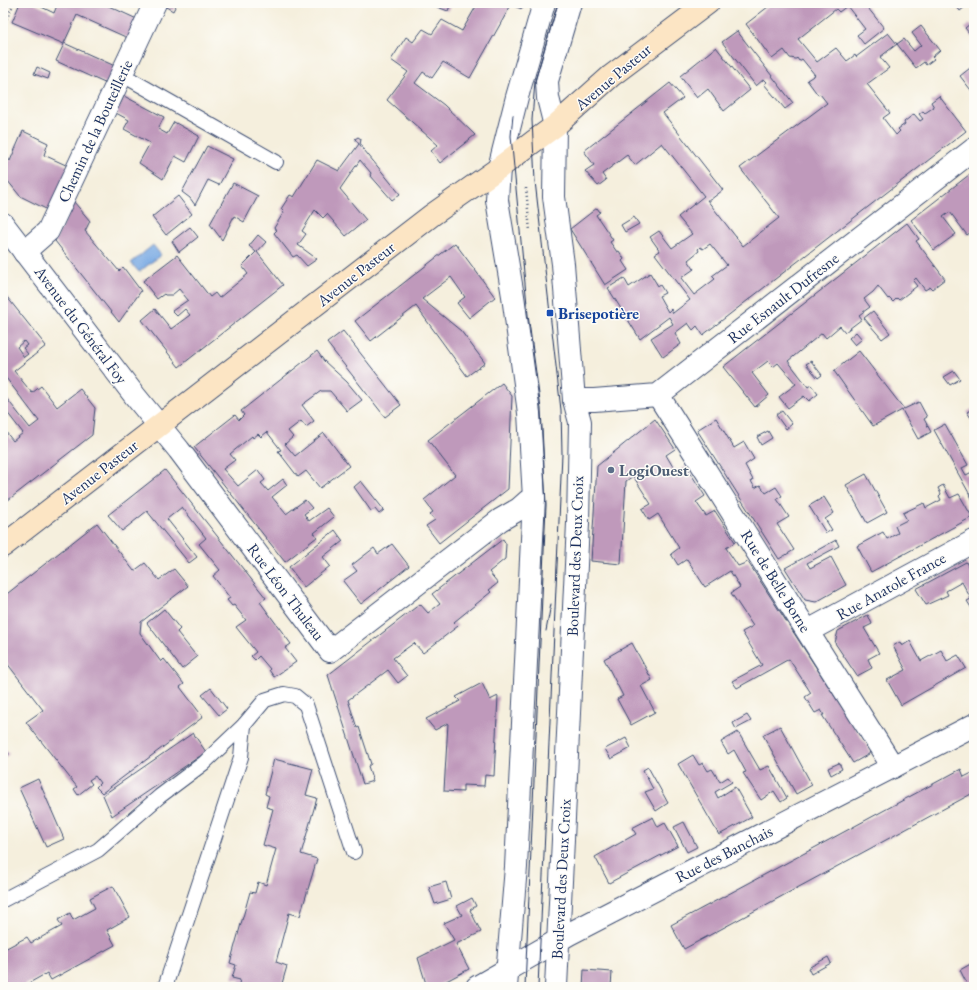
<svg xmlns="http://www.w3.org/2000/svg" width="977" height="990" font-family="'EB Garamond',serif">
<rect width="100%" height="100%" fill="#fdfcf7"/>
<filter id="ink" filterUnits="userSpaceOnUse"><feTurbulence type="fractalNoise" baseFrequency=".025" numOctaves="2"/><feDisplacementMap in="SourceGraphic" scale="8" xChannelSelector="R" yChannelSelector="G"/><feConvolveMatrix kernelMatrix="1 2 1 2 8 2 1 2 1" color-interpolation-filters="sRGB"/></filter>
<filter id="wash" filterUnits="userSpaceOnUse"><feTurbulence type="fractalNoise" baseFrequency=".012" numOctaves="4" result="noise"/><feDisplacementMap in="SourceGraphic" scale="16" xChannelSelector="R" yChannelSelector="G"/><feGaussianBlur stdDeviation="0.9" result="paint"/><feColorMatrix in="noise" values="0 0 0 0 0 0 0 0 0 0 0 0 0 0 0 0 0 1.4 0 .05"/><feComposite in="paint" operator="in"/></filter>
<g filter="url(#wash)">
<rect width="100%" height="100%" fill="#f5efdd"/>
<polygon fill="#78a9e3" stroke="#4a6ca0" points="153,245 161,255 139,272 131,263"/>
<g id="blocks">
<g fill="#bf99bb" fill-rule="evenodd">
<polygon points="20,3 33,3 54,13 58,3 102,3 139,20 130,39 77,15 64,43 117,67 109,85 56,61 64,44 12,22"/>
<polygon points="167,3 177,3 173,11 166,7"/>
<polygon points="433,3 451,3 448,11 432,5"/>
<polygon points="478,3 524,3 522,9 511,5 470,78 443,62 432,78 423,72 415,83 444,105 475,135 440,163 431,151 438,145 387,100 408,72 391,60 406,37 413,42 423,29 432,34 442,20 462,31"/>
<path d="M773,3H864L884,28L864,44L857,35L865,29L847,6L839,12L836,9L798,39L817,62L836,48L847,61L855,55L856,57L888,33L897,44L880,57L889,68L867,84L890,113L883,118L896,135L900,131L898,129L905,124L904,122L914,114L920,121L923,119L919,114L923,111L925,113L934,107L931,102L939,96L966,131L703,335L697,326L693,330L688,323L675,333L681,344L663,357L651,338L673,324L669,317L640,339L608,288L624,278L629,287L650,273L658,286L660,285L665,293L659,296L668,312L671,309L673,313L690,300L655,254L660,251L650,237L659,231L672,248L692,234L678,217L704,196L662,143L635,165L627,155L602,174L606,180L598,186L585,171L594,165L584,151L670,83L683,98L663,113L723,190L710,200H707L743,246L779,218L740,168L827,103L820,94L818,95L807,80L815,75L802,59L799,61L797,58L796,59L790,58L784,50L772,59L746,24ZM710,244L727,265L712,276L715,279L694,295L681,278L694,269L688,260L699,251L698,249L700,247L703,249Z"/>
<polygon points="954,3 970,3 960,11"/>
<polygon points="970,24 974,28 974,39 965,28"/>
<polygon points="921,26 940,50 932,57 934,59 926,65 924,62 916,68 897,44 904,39 914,51 921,45 912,33"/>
<polygon points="737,31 793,103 785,109 764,84 767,82 764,79 756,86 722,42"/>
<polygon points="716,47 750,90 724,111 708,89 697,98 680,76"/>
<polygon points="974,65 974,94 960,76"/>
<polygon points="37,67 50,73 48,79 34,74"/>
<polygon points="124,96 164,117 158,129 167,134 174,122 199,136 186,162 175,156 163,179 139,163 150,143 124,129 129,120 116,113"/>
<polygon points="23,131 48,143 44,155 70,167 50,211 20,196 3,175 3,152 10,161"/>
<polygon points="358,137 361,139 360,145 400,194 392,200 370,175 371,173 360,160 340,189 366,220 346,236 327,214 323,218 315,210 302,231 306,234 298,245 317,259 307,266 297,255 293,257 274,233 277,230 274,228 284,212 281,209 290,195 294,197 317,160 339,171 359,144 355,139"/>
<polygon points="207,146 233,159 219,185 208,180 195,205 190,198 182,192"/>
<polygon points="974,171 974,230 967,235 950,212 943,217 956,234 934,250 911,220"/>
<polygon points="233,183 258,196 244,222 234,216 222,240 210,224"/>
<polygon points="178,196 192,214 166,235 152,217"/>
<polygon points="74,202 90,221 85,231 119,271 123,267 141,291 119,322 55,241"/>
<polygon points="597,208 600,212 596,215 613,240 610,242 617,252 619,251 624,259 622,261 628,270 605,285 570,229"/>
<polygon points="634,217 639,224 625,232 621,225"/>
<polygon points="907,223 919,239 916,241 945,279 932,289 930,287 925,290 916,278 913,281 917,286 899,300 897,298 893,302 889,298 888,299 878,286 873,292 864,299 870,307 859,315 862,319 845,332 840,326 826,338 822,333 788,361 808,387 811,385 818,394 809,401 804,396 788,408 779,397 796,384 778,363 773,367 768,361 752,373 769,395 755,407 723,367"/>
<polygon points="190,227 198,237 179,252 172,241"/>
<polygon points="258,235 266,242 257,252 283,285 179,367 142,320 155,309 171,329 190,315 185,309 177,316 172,311 188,300 179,289 172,295 165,295 164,294 157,299 143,281 177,255 210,297 215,293 219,298 248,274 242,266 256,252 249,246"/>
<polygon points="455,243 495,297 469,318 457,303 465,297 451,277 422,299 461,331 485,363 467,376 416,306 371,341 355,321"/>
<path d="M3,292L46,346L14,371L32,393L41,386L57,407L80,389L95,408L92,435L3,504V432L5,431L13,441L23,433L3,407V403L7,399L30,428L39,421L3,374ZM24,341L27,345L23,348L28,354L24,357L17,347Z"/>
<polygon points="873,311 890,333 882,339 864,318"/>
<polygon points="343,331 401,405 385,417 327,343"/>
<polygon points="856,332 862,339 855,345 849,338"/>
<polygon points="317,351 324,361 347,382 362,400 347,411 330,391 321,391 302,405 314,421 306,427 301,421 288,431 293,437 285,444 295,456 324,433 349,466 320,488 306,471 298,477 278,451 281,450 267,432 261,437 258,434 253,438 252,436 230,454 235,460 223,469 238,486 258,470 265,480 261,483 268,491 283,479 287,485 272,497 286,514 305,500 312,508 304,514 309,521 327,508 334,517 314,533 317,537 285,562 194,447 235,415 239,420 244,415 241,411"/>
<polygon points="859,351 904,409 919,402 927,417 924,419 931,432 918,439 902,410 873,426 834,371"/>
<polygon points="811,361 822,375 818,378 806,364"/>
<polygon points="954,371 960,379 950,385 944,377"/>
<polygon points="502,383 512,396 508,489 439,543 426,526 435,520 430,514 433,512 424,500 455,475 428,440"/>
<polygon points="974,408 974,417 971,418 967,412"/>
<polygon points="782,411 792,424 786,429 776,415"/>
<polygon points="716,418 734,448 744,442 754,459 745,465 753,480 751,481 755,488 760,485 766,493 776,487 782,496 777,499 789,517 777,524 794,550 779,559 697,430"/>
<polygon points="655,419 675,449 666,455 676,472 686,466 705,496 696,502 706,516 715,511 735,542 726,548 738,566 748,562 870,751 869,754 853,763 822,715 824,715 821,710 815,713 805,697 811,693 789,659 737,688 732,681 762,665 742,632 753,626 731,593 740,587 730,571 705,587 687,559 678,565 671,554 679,548 658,514 649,520 642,509 651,504 633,476 626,481 621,564 591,561 597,466"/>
<polygon points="945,424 968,465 962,468 966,475 974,471 974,502 934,430"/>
<polygon points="768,431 772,438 761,445 757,437"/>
<polygon points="165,470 266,598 260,602 291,644 285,648 296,662 274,677 269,670 270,669 259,656 255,660 251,656 256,652 236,627 246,620 234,605 232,606 227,600 230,598 213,576 220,570 199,544 206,538 182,507 167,519 197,557 189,563 147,511 122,531 108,515"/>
<polygon points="866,474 887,512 867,523 846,485"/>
<polygon points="361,481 384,510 379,514 375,509 371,511 354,487"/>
<polygon points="943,485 950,498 959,494 972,517 871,572 857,546 883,532 887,539 898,533 895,526 907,520 903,513 924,503 926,508 941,500 939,496 941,494 938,488"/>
<polygon points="824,497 834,513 825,519 832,530 826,533 809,506"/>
<polygon points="97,523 134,571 145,563 159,580 174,569 188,586 141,622 140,633 161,662 164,659 184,684 180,687 203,717 102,793 96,787 100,783 95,776 89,780 92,784 78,795 74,789 77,787 26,722 43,710 3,658 3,597"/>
<polygon points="335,530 343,541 323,557 330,566 304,587 289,567"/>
<polygon points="503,539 506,544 505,559 489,572 498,583 489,590 491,592 454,622 458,626 423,653 414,643 393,658 407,676 398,683 388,670 348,700 357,728 359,727 371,764 368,766 373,781 363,784 328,675 420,604 428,613 440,604 432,594"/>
<polygon points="836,540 839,546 807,563 810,568 831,557 846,585 816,602 805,600 785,568"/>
<polygon points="392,544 409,566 361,604 343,581 357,571 352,565 374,548 378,554"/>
<polygon points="966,562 969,568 974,566 974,612 967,601 971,599 962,582 946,591 948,595 926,605 916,589"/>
<polygon points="164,609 180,629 177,632 197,657 182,669 147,623"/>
<polygon points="868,615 872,624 864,628 879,653 868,659 872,668 857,676 835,643 838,631"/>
<polygon points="910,641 921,661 941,650 947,661 958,655 966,668 901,705 887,680 906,670 893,646 900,642 902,646"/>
<polygon points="632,643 652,680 641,686 655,712 631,725 617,699 623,696 604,659"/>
<polygon points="482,683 490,700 498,696 494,776 485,775 484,786 463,785 463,792 444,791 448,723 435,730 426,719 460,701 456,697"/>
<polygon points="211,688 227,709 219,715 202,695"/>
<polygon points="747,715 751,721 736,729 733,723"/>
<polygon points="780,726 812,785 796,794 763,735"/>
<polygon points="738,732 760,770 769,766 787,798 781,802 774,791 761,800 743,773 746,772 734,750 728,754 721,742"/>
<polygon points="193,733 206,752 112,816 103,795"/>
<polygon points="626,738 631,748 611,759 605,749"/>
<polygon points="3,746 9,754 3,759"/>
<polygon points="693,755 699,765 703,763 708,771 712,769 720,782 728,777 732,782 715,792 718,798 735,787 752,817 719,835 678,764"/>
<polygon points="274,759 313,769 306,795 317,798 301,854 317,859 300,916 289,913 276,962 287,966 281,987 238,987 240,980 232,978 236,965 230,963 250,892 255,893 258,882 266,885 276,849 263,845 273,809 266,807 269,796 265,794"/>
<polygon points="839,763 842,769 831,775 828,768"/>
<polygon points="648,767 668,803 656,811 645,792 653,789 643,770"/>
<polygon points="961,769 964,777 974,772 974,795 973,793 684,949 671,925"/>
<polygon points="38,779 64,839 46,847 19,788"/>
<polygon points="653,817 658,827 665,823 678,846 609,883 595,857 636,834 632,828"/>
<polygon points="684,822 697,847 687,852 674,827"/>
<polygon points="446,882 451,899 435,904 429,887"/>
<polygon points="113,886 130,917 107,930 115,945 51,980 47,973 22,987 3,987 3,950 27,937 31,943 62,926 58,920 70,913 73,920 95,908 90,898"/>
<polygon points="472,898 476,906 470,910 481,932 456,944 469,969 435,987 427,987 418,958 454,940 444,923 462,915 457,906"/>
<polygon points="828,957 831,963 811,974 808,968"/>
<polygon points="974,962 974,987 962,987 967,984 960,970"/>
<polygon points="584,970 612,972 611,987 583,987"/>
</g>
</g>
</g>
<g filter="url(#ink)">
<use href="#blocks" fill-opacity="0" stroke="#3c4c71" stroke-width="1"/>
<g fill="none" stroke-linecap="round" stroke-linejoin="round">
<defs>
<g id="lane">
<polyline points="121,74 276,162"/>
<polyline points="3,900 98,850 160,796 204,763 244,725 265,700 284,694 295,696 306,705 354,852"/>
<polyline points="165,987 241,757 244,725"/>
</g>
<g id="street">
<polyline points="3,224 135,396 179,450 330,651 500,520 519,509 528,501 534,498"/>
<polyline points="24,252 48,231 155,3"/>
<polyline points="658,395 893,767"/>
<polyline points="574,400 594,400 658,395 974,149"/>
<polyline points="808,631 974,541"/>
<polyline points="477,987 569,934 974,725"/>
<polyline points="506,987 516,867 534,498 529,413 513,296 497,200 499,168 517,97 544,3"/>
<polyline points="556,987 578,523 580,422 574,400 563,264 554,197 555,126 548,98 547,81 570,3"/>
</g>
<polyline id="secondary" points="3,546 432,215 499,168 533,142 555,126 611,76 708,3"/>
</defs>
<use href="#lane" stroke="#3c4c71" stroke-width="16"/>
<use href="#street" stroke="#3c4c71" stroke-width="24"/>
<use href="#secondary" stroke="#3c4c71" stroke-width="24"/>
<g stroke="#3c4c71" stroke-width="2.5" stroke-dasharray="1 3" stroke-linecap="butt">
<polyline points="3,26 14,3"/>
<polyline points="526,188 530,231"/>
</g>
<use href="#lane" stroke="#fff" stroke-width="14"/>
<use href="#street" stroke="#fff" stroke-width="22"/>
<use href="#secondary" stroke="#fce5c4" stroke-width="22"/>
<g stroke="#1b2f5e" stroke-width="1">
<polyline points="513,115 511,136 513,157 528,315 541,409 546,505 525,987"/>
<polyline points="546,631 551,604"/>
<polyline points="538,987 562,454 561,410 535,181 532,120 535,81 558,3"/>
</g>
</g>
</g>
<rect fill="#1a4fb4" stroke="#fdfcf7" stroke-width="1.5" x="546" y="309" width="8" height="8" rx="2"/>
<circle fill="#5c6f8a" stroke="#fdfcf7" stroke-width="1.5" cx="611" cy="470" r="4"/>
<g text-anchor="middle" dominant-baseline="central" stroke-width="3" stroke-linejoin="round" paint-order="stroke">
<g font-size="16" fill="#1b2f5e" stroke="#fdfcf7">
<text transform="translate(613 77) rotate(-40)">Avenue Pasteur</text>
<text transform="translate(95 131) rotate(-65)">Chemin de la Bouteillerie</text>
<text transform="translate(356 274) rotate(-38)">Avenue Pasteur</text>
<text transform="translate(783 298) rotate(-38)">Rue Esnault Dufresne</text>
<text transform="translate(81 325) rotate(53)">Avenue du Général Foy</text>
<text transform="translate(99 472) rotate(-38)">Avenue Pasteur</text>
<text transform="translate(575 556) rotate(-88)">Boulevard des Deux Croix</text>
<text transform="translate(776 581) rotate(58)">Rue de Belle Borne</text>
<text transform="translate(891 586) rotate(-29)">Rue Anatole France</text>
<text transform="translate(286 592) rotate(53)">Rue Léon Thuleau</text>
<text transform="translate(724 854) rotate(-27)">Rue des Banchais</text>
<text transform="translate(561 879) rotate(-87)">Boulevard des Deux Croix</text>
</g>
<g font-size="16" font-weight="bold" fill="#164399" stroke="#fdfcf7" text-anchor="start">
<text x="558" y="313">Brisepotière</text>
</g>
<g font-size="16" font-weight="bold" fill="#4e5e75" stroke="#fdfcf7" text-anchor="start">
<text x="619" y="470">LogiOuest</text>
</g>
</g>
<rect width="977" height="990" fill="none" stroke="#fdfcf7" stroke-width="16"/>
</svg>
